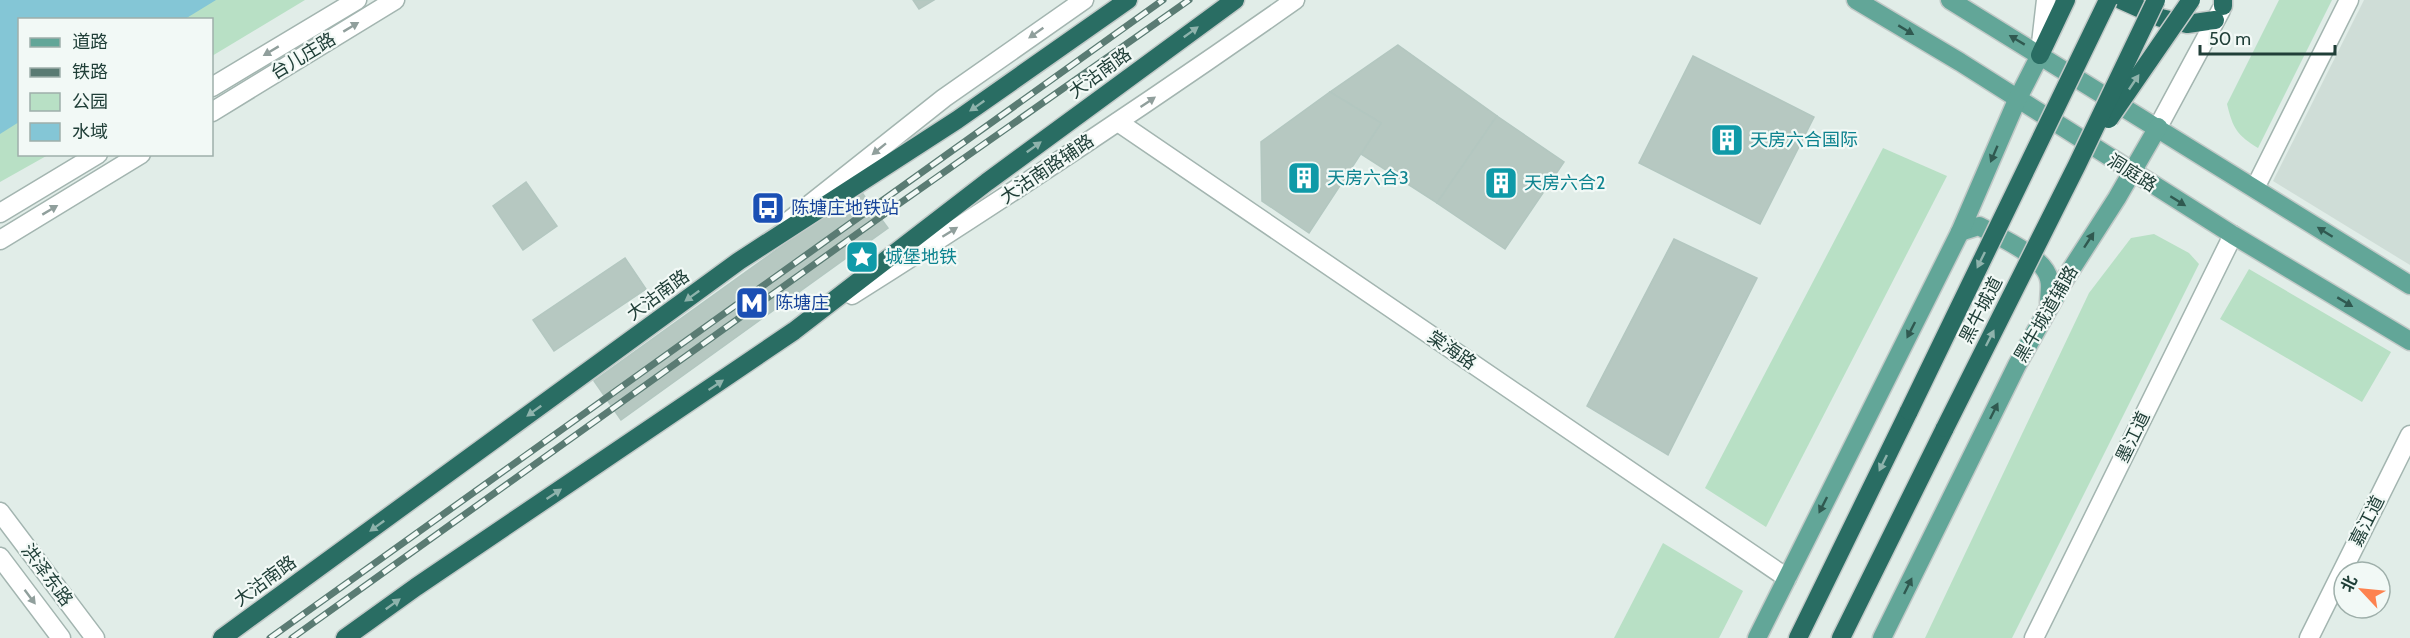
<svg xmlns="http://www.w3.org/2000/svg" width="2410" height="638" font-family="Cabin,'Noto Sans SC',sans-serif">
<rect width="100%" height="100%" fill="#e1ede8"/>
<polygon fill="#cfddd7" points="2364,0 2410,0 2410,265 2273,181"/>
<g fill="#b8e0c5">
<polygon points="0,0 305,0 212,56 212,20 20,20 20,154 48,155 0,182"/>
<path d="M2279,0H2332L2258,148C2237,135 2233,129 2227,104Z"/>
<polygon points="1883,148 1947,176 1766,527 1705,488"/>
<polygon points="2154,234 2189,253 2199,264 2012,638 1925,638 2089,293 2131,238"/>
<polygon points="2249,269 2391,352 2362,402 2220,319"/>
<polygon points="1663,543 1743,591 1719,638 1614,638"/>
</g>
<polygon fill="#84c6d6" points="0,0 216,0 185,19 20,20 19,122 0,134"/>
<g fill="#b6c8c1" stroke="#b3c7c0" stroke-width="1.5">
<polygon points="913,0 934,0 919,9"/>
<polygon points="1398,45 1497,116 1437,203 1361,154 1381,123 1330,92"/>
<polygon points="1693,56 1814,117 1760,224 1639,163"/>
<polygon points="1330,92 1381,123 1309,233 1262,201 1261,142"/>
<polygon points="1497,116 1564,162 1505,249 1437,203"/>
<polygon points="526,182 557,226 523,250 493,206"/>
<polygon points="860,190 888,228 621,420 594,381"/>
<polygon points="1674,239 1757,278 1668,455 1587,406"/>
<polygon points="625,258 646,289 554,351 533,320"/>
</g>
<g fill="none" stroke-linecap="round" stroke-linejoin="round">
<defs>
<g id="minor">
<polyline points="2040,52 2046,0"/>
<polyline points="212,87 357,0"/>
<polyline points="212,112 395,0"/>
<polyline points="1118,122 1787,578"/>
<polyline points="2158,127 2221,10"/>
<polyline points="2255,188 2349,0"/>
<polyline points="0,213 98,154"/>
<polyline points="790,220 944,98 1084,0"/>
<polyline points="0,240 141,154"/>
<path d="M852,295C1002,200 1150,102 1295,0"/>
<polyline points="0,512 95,638"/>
<polyline points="0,557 61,638"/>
<polyline points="2034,638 2233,235"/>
<polyline points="2309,638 2410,435"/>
</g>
<g id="major">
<polyline points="1856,0 1960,62 2233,235 2410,341"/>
<polyline points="1950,0 2410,285"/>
<path d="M1960,232L1979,226C1999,237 2044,256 2049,279C2051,286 2049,296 2049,303"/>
<polyline points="1757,638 1960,232 2017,100 2040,55"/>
<polyline points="1882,638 2017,365 2065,279 2117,198 2158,127"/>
</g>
<g id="highway">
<polyline points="2121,0 2161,18 2187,24 2215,20"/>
<polyline points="2223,6 2223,0"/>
<polyline points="2040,55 2066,0"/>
<polyline points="222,638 739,261 957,120 1128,0"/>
<polyline points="345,638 416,587 794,331 987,182 1235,0"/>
<polyline points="1798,638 1909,411"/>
<polyline points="1841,638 1945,428"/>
</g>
</defs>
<use href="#minor" stroke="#a3b5b0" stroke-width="21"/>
<use href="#major" stroke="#c1c9c7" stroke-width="21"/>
<use href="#highway" stroke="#c1c9c7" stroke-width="21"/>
<use href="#minor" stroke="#fff" stroke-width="18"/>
<use href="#major" stroke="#62a698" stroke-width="18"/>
<use href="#highway" stroke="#296d63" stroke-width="18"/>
<defs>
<g id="rail">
<polyline points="270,638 1163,0"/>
<polyline points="292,638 886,213 1189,0"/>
</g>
</defs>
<use href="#rail" stroke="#5a7b73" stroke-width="7"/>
<use href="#rail" stroke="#f2f9f6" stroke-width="4.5" stroke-dasharray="14" stroke-linecap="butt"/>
<defs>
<g id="highway-bridge">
<polyline points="2109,119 2191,0"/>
<polyline points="1909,411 2108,0"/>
<polyline points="1945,428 2077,165 2156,0"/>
</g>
</defs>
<use href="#highway-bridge" stroke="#c1c9c7" stroke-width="21" stroke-linecap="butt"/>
<use href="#highway-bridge" stroke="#296d63" stroke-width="18"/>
</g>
<defs><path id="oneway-solid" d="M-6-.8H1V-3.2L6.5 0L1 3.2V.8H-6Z" transform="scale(1.5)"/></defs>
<g fill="#909f9c">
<use href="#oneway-solid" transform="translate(351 27) rotate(-31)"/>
<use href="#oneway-solid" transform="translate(1036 33) rotate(145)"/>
<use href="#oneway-solid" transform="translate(271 51) rotate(149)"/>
<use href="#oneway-solid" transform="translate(1148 102) rotate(-34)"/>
<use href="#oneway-solid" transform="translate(879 149) rotate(141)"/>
<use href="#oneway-solid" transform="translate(50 210) rotate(-31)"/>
<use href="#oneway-solid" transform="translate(950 232) rotate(-32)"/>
<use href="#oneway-solid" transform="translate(30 597) rotate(53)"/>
</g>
<g fill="#305950">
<use href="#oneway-solid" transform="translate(1906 30) rotate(31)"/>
<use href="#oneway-solid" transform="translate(2017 40) rotate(-149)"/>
<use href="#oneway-solid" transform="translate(1994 154) rotate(113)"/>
<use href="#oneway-solid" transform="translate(2178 201) rotate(32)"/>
<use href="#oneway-solid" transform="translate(2325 232) rotate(-148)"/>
<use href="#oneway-solid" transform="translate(2089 240) rotate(-57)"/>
<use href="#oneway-solid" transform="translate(2345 302) rotate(31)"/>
<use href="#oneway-solid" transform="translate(1911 330) rotate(117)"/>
<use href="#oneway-solid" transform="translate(1994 411) rotate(-64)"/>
<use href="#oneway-solid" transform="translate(1823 505) rotate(117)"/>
<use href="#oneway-solid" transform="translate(1908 586) rotate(-64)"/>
</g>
<g fill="#8eb3ac">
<use href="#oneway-solid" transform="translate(1191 32) rotate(-36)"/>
<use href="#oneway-solid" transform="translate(2134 82) rotate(-56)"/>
<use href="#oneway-solid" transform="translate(977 106) rotate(145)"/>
<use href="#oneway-solid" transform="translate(1034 147) rotate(-36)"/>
<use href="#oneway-solid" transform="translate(1981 260) rotate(116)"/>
<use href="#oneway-solid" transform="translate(692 296) rotate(144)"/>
<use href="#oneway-solid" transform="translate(1990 338) rotate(-63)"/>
<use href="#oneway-solid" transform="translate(716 385) rotate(-34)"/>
<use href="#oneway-solid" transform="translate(534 411) rotate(144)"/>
<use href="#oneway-solid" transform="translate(1883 463) rotate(116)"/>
<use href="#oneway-solid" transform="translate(554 494) rotate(-34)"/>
<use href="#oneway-solid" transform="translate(377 526) rotate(144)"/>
<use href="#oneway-solid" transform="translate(393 604) rotate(-36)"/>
</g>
<defs>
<symbol id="building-square" viewBox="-11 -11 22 22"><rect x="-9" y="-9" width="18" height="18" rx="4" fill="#0f9aa8" stroke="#f2f9f6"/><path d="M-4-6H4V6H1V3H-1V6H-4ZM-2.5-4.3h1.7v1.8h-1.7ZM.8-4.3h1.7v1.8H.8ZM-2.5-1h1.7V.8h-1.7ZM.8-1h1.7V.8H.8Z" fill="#fff"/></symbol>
<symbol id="bus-square" viewBox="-11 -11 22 22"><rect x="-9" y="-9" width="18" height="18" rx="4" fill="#1a4fb4" stroke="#f2f9f6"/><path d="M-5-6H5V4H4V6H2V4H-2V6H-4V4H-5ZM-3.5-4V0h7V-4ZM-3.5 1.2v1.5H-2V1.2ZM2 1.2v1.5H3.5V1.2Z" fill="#fff"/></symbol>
<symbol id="sight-square" viewBox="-11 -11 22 22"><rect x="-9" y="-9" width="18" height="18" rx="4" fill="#0f9aa8" stroke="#f2f9f6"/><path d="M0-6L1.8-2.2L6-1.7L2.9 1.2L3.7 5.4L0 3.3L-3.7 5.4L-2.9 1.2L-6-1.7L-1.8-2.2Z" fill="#fff"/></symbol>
<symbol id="metro-square" viewBox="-11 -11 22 22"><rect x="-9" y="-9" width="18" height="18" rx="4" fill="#1a4fb4" stroke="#f2f9f6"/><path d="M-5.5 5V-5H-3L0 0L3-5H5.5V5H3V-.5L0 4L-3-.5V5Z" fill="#fff"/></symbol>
</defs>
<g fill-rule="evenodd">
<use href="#building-square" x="1708" y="121" width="38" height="38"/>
<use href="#building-square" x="1285" y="159" width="38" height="38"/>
<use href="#building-square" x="1482" y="164" width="38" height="38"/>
<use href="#bus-square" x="749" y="189" width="38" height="38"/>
<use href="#sight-square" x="843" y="238" width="38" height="38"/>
<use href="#metro-square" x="733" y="284" width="38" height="38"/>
</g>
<g text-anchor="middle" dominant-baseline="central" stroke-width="4.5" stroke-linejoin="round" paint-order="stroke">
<g font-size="18" fill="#203f38" stroke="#f2f9f6">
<text transform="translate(303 56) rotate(-31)">台儿庄路</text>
<text transform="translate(1100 73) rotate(-36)">大沽南路</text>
<text transform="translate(1047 169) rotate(-34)">大沽南路辅路</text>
<text transform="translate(2132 173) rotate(32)">洞庭路</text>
<text transform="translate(658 295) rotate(-36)">大沽南路</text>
<text transform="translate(1981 310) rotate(-63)">黑牛城道</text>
<text transform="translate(2046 314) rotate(-60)">黑牛城道辅路</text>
<text transform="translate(1452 350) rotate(34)">棠海路</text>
<text transform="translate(2133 437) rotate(-64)">墨江道</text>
<text transform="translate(2367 521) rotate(-63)">嘉江道</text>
<text transform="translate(47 575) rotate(53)">洪泽东路</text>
<text transform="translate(265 581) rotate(-36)">大沽南路</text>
</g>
<g font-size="18" fill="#0d838f" stroke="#f2f9f6" text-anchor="start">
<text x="1750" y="140">天房六合国际</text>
<text x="1327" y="178">天房六合3</text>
<text x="1524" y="183">天房六合2</text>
<text x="885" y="257">城堡地铁</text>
</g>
<g font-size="18" fill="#164399" stroke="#f2f9f6" text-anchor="start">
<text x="791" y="208">陈塘庄地铁站</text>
<text x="775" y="303">陈塘庄</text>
</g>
</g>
<rect x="18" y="18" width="195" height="138" fill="#f2f9f6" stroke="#9eafaa" stroke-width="1.5"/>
<rect x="30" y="38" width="30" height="9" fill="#62a698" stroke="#9eafaa" stroke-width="1.5"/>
<text x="72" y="48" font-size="18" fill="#203f38">道路</text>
<rect x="30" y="68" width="30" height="9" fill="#5a7b73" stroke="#9eafaa" stroke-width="1.5"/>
<text x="72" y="78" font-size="18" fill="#203f38">铁路</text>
<rect x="30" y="93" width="30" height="18" fill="#b8e0c5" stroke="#9eafaa" stroke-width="1.5"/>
<text x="72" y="108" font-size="18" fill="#203f38">公园</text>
<rect x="30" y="123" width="30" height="18" fill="#84c6d6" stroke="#9eafaa" stroke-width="1.5"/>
<text x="72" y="138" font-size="18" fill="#203f38">水域</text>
<g transform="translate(2362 590) rotate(296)"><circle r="28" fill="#f2f9f6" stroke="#9eafaa" stroke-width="1.5"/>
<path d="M0-4.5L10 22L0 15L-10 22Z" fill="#fd824f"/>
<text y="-9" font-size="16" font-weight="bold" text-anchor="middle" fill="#203f38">北</text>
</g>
<path d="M2200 45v9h135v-9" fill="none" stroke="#203f38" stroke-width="3"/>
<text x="2209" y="45" font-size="18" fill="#203f38" stroke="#f2f9f6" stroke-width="4.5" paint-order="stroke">50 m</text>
</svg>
